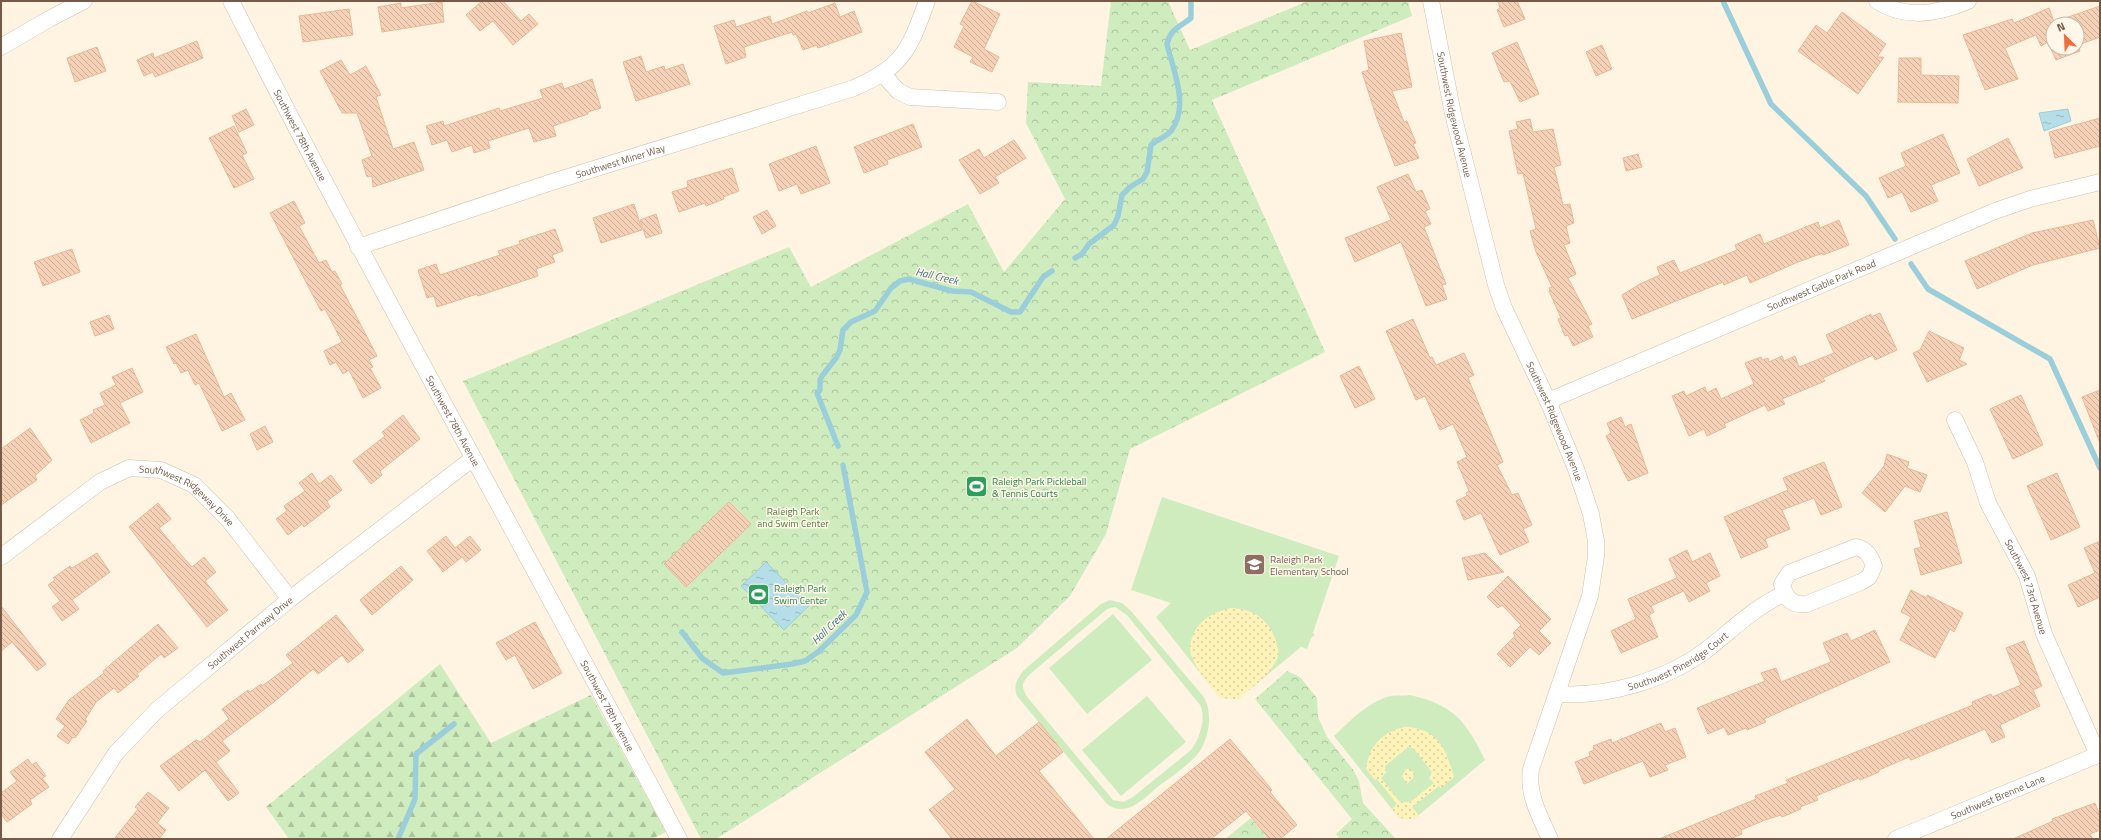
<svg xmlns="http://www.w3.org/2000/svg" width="2101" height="840" font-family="'Titillium Web',sans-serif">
<defs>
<pattern id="forest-firs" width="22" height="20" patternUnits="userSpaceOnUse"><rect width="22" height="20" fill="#cfecbf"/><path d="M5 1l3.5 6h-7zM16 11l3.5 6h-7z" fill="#adc29d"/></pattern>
<pattern id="sand-dots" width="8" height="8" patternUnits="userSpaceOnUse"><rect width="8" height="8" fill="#fff3ba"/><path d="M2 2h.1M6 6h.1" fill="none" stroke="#d3c899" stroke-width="1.8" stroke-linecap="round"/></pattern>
<pattern id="park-crowns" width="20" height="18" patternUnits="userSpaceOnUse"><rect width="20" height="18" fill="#cfecbf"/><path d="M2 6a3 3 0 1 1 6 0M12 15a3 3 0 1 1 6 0" fill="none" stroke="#adc29d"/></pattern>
<pattern id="water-ripples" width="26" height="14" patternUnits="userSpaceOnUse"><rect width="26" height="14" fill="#b5dee8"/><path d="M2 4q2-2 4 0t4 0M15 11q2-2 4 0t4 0" fill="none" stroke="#98b7be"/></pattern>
<pattern id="building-back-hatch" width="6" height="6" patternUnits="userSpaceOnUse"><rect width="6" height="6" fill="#f5d2b7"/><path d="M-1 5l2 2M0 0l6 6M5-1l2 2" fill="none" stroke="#cbad97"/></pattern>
</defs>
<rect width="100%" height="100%" fill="#fef4e1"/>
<g fill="#cfecbf" fill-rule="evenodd">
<polygon points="1162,497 1339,556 1313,633 1315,635 1311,638 1307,649 1301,647 1238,699 1220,698 1156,617 1171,603 1131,590"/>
<path d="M1110,600L1122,603L1131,611L1203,696C1214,712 1209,742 1196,756C1186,767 1172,776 1160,785C1150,793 1140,804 1128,808C1120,810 1114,809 1107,804L1017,696C1013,685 1017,679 1024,670L1101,604ZM1115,607L1127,615L1200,705C1207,717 1199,740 1191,750L1133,797L1123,802L1113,800L1028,698C1021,688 1021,683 1030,674L1107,609Z"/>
<polygon points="1113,614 1152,660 1087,714 1049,668"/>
<path d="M1410,695C1454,705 1466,721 1485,760L1414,819L1399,818L1334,736C1350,721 1369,701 1391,696C1397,695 1404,696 1410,695Z"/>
<polygon points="1147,696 1186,742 1121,796 1082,750"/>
</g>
<polygon fill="url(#forest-firs)" points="440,664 491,743 591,695 666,832 652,839 289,839 266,807"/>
<g fill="url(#sand-dots)" fill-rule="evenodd">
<path d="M1232,608C1254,609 1269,620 1276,641C1278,647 1280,653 1277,659C1269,676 1252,688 1238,699L1220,698C1209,684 1193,667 1190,650C1189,646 1191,641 1192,638C1199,619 1213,612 1232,608Z"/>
<path d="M1405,727C1438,728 1446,749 1454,777L1441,788L1439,786L1412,807L1419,816L1414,819L1399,818L1392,809L1397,804L1377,779L1375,780L1366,769C1369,746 1382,732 1405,727ZM1408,747L1413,748L1432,772L1429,778L1434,783L1410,802H1400L1381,778L1386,773L1385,766Z"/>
<polygon points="1406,769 1410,769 1414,773 1413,778 1407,784 1402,776"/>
</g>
<g fill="url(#park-crowns)">
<polygon points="1111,1 1168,1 1190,50 1308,1 1408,1 1412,16 1212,100 1325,352 1130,449 1106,534 1070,596 1017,648 716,839 701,839 463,381 789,247 811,287 968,204 1004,272 1065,199 1026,123 1028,82 1101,86"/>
<polygon points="1287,671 1300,677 1317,698 1318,717 1327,737 1354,771 1359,781 1363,803 1396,839 1340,839 1336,834 1352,819 1255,699"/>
<polygon points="1251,818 1268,839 1225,839"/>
</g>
<g fill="url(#water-ripples)" stroke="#9aceda">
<polygon points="2068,109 2071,121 2044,131 2039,113"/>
<polygon points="766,562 809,606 784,630 741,586"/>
</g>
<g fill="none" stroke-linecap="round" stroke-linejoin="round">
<g stroke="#9aceda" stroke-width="5.5">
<polyline points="1723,1 1771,104 1866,196 1895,239"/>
<path d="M1075,258L1082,254L1089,244L1114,225L1118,216L1122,195L1130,187L1143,179L1147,172L1151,145C1157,140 1166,137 1171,131C1190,106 1173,70 1167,44C1170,29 1180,27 1191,18V1"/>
<polyline points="1911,264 1928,289 2050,359 2100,468"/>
<polyline points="838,446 817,393 820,390 820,380 822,376 836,358 840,350 843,330 851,322 875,311 891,288 900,281 909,279 952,291 971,292 1011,312 1020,312 1043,277 1052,271"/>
<polyline points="682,632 702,658 723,673 792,664 805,661 818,652 856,615 867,592 843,465"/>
<polyline points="398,839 415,799 416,754 454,724"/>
</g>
</g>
<g fill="url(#building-back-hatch)" stroke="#e8b997" fill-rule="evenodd">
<polygon points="482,1 503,1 521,21 529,14 538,24 513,45 493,21 480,31 466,15"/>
<polygon points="972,1 1000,14 984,49 999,57 992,72 970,62 973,57 954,47 964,26 960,24"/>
<polygon points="1498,1 1517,1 1525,19 1504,27 1497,10 1500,8"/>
<polygon points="442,2 444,22 382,32 378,7 401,3 401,8"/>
<polygon points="835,3 840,17 854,11 862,32 818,48 817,45 803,50 796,34 793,35 792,32 744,47 746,57 726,64 714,26 734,20 736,27 770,16 772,24 807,11 808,13"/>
<path d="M2100,6V37L2078,45L2080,51L2056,60L2048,42L2041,46L2036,35L2005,48L2018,79L1985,90L1963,35L2012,19L2014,23L2049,8L2054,22ZM2053,24H2077V48H2053Z"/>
<polygon points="349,9 353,35 303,42 299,16"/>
<polygon points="1842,12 1886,44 1877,57 1884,57 1858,94 1798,51 1816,25 1827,33"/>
<polygon points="1401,33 1412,87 1392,91 1404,122 1407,121 1416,143 1413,144 1419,158 1395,166 1376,116 1362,72 1369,70 1364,41"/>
<polygon points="197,41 203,58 155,77 153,72 144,76 137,60 153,53 154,58"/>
<polygon points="1517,42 1539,94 1520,102 1510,81 1504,82 1492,53"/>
<polygon points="1602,45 1612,69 1596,76 1586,52"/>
<polygon points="97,47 106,71 75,82 67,58"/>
<polygon points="641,56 646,72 664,66 665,70 683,64 690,84 636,101 623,62"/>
<polygon points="1899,58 1921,58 1921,75 1959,76 1958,103 1898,102"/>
<polygon points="341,60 350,75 366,66 381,95 376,97 393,149 414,142 424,170 373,187 372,176 367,177 362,160 372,156 357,113 342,113 320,71"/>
<polygon points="592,79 601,108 588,112 588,114 553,126 556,136 534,142 529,128 488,141 490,148 474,153 472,145 452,152 447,140 432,145 426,126 443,121 444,126 499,108 500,111 543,98 540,90 562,83 564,89"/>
<polygon points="246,109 254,125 239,132 232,116"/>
<polygon points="2100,118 2100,146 2055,158 2049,132"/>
<polygon points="1530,119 1533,132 1553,129 1561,165 1554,167 1563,205 1570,204 1574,223 1566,226 1570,243 1564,245 1576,274 1568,278 1592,324 1588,326 1593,337 1573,346 1568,335 1565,336 1558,319 1561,318 1549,291 1550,290 1549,288 1552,287 1536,252 1530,231 1536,229 1523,173 1518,174 1509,131 1518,129 1516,122"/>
<polygon points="913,124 922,147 887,160 888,164 864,173 854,147"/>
<polygon points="234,126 247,153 242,155 254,179 234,188 209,138"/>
<polygon points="1943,134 1960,173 1931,185 1938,201 1911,212 1902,192 1888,198 1879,178 1906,166 1901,153"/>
<polygon points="2008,138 2023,168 1979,186 1967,159"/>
<polygon points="1014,140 1026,158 995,177 999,183 980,194 959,160 979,149 984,158"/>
<polygon points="816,146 830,183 801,194 797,184 779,191 769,164"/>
<polygon points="1638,154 1642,167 1626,171 1623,158"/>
<polygon points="732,168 739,191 723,197 724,199 706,206 705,203 679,212 672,192 688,187 687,181"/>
<polygon points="1408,174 1416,192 1422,190 1430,209 1425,211 1431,224 1424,227 1446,284 1442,285 1447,299 1426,306 1401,242 1355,262 1345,238 1391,220 1377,187"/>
<polygon points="294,201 305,223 299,226 319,263 326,260 332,272 335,271 342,284 340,285 377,356 369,360 373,367 370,368 381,388 363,398 349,370 343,374 336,362 330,365 324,351 342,342 325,309 321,311 270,213"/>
<polygon points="634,204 642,230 601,243 593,218"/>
<polygon points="767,210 776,226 762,234 753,217"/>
<polygon points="656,214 662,233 646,238 640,220"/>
<polygon points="1839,220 1849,245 1823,255 1823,253 1798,262 1750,283 1747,275 1724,285 1723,282 1632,319 1622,295 1640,284 1660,275 1657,267 1674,260 1680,273 1737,250 1735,245 1760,234 1764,244 1818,222 1820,228"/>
<polygon points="2093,220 2100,248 2033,265 1977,289 1965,261 2032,233"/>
<polygon points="555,229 563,251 552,255 555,262 536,269 538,276 478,296 477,294 437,307 434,296 427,298 418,270 436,264 440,275 500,255 498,251 520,244 519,241"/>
<polygon points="72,249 80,272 43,286 34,262"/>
<polygon points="1880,313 1897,350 1875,360 1873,355 1823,378 1825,381 1782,399 1785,404 1768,411 1765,405 1724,424 1726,427 1707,436 1704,429 1689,436 1672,396 1684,391 1686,396 1705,387 1707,393 1716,388 1721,399 1754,384 1745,363 1761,357 1762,360 1768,358 1769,362 1782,356 1784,361 1795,356 1799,367 1834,353 1826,335 1871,314 1871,317"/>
<polygon points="109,315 114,329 95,336 90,322"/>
<polygon points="1413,319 1430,358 1432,357 1436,365 1464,353 1474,375 1468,378 1503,462 1497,465 1512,495 1518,493 1532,525 1523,529 1529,542 1500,555 1481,513 1464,520 1456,501 1467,496 1466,493 1469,491 1457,462 1467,457 1453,424 1440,430 1425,396 1416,400 1386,331"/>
<polygon points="1929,331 1964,348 1959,360 1967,364 1927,382 1913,353 1920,350"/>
<polygon points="196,334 224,397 231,393 245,420 222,431 199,383 195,385 188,370 181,373 176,363 174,364 166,347"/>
<polygon points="1359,366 1375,399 1355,408 1340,376"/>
<polygon points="132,368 143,392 120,403 130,423 91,443 80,420 94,413 93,410 105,405 100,393 116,385 112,377"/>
<polygon points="2100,390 2100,441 2099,441 2082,397"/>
<polygon points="2021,395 2043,445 2013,459 1990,409"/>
<polygon points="403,415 420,439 380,471 382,475 371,484 353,461 385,436 382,432"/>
<polygon points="1621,417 1625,427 1631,424 1648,473 1628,481 1606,436 1611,433 1607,423"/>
<polygon points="265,426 273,442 257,450 250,434"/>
<polygon points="30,428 52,460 35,476 37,480 1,505 1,449"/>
<polygon points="1887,454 1909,462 1907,468 1927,475 1920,492 1905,486 1885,512 1862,493 1884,466"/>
<polygon points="1824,462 1842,507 1821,515 1814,498 1782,510 1790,529 1765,539 1768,547 1741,558 1724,517 1788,490 1783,478"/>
<polygon points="312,473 319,484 331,475 342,490 327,501 330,507 304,527 302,524 288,535 276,519 287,511 284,506 305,491 299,483"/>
<polygon points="2057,473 2080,527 2051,540 2027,486"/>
<polygon points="729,502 751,524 686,587 664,564"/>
<polygon points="158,503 171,519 159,528 177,550 192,567 204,557 216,572 205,581 228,610 207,627 129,527"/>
<polygon points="1947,512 1962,563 1921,575 1914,549 1921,547 1914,521"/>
<polygon points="446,536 455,548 470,536 481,550 466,562 462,557 443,572 427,551"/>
<polygon points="2100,541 2100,597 2078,607 2068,585 2095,573 2084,548"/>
<polygon points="1687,550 1692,562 1710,553 1720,576 1706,583 1710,591 1689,602 1684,591 1651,606 1654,612 1649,615 1658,637 1621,653 1611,631 1636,619 1628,599 1677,578 1669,559"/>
<polygon points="97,553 110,572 72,600 79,609 62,621 52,607 60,601 48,585 55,580 53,578 70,566 72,568"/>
<polygon points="1485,553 1504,572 1468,580 1462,558"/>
<polygon points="401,566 413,580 372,615 360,600"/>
<polygon points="1508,576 1551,619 1539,631 1551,643 1539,655 1530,647 1510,667 1497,654 1515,636 1513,633 1521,625 1502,605 1498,608 1487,597"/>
<polygon points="1911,590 1927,598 1927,595 1963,613 1954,632 1950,629 1935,658 1900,640 1911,617 1901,612"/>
<polygon points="1,606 46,664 37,671 12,642 1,651"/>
<polygon points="336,615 364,650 348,663 342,655 318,674 313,669 274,702 222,741 230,751 216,762 239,793 228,801 205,770 179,791 160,766 196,740 200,742 229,719 222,709 248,690 250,692 261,684 262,686 293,663 286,655"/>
<polygon points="535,622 562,673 533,689 515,655 506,660 496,643"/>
<polygon points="158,624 178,648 164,658 161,654 137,674 139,676 118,693 114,688 96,702 85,720 87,721 75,738 73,737 68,744 57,736 65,726 56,719 69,700 104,673 103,671"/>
<polygon points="1875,630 1890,662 1764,719 1766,722 1747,730 1746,728 1728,735 1724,727 1708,734 1697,708 1765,681 1761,673 1776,668 1781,682 1831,662 1823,643 1847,633 1851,641"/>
<polygon points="2024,641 2042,686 2033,690 2040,706 2000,725 2005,737 1992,743 1985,729 1911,760 1909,757 1879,770 1879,772 1860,780 1859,778 1816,796 1818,800 1800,807 1801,809 1782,817 1781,815 1765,820 1741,830 1742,834 1730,839 1659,839 1756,799 1755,796 1788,783 1786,780 1973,705 1972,702 1991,694 1992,697 2021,685 2006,648"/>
<polygon points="967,719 996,756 1039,722 1063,752 1039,771 1094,839 952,839 929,810 955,789 925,752"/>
<polygon points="1661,723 1665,732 1675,728 1686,757 1665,765 1668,770 1650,777 1643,761 1584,784 1575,762 1590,756 1589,752 1594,750 1593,746 1611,739 1612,743"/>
<polygon points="1230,739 1272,790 1270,792 1297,825 1280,839 1269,839 1246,811 1211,839 1106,839"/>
<polygon points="28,759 32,765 36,762 46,776 42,778 49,787 30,800 32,804 7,822 1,814 1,793 17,781 10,772"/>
<polygon points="148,792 169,808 157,823 166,830 159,839 114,839 138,809 135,807"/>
<polygon points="2095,803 2100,816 2100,830 2090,834 2093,839 2013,839 2053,821 2052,819"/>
</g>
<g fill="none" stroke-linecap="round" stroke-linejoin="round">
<defs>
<g id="street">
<path id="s1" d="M231,1C374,283 531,559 679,839"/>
<path id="s2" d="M1431,1L1453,114L1496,285L1504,308L1548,401L1576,469L1591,514L1596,541V556L1590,596L1531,769C1527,794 1540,817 1550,839"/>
<path d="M1877,1C1906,20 1938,14 1968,1"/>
<polyline points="1,47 49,19 84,1"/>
<polyline points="882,73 898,91 910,97 998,102"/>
<path id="s3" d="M358,247L552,182L854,88C904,66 909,50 927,1"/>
<path id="s4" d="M1548,401L1995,211L2030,199L2100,182"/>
<path id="s5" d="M1955,420L1975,462L1988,503L2027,576L2044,634L2098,755"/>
<path d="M1856,547C1867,550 1870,555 1874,566L1869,577L1861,582L1807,604C1792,606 1785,598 1782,584L1789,573Z"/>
<path id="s6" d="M1,557L100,482L129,468L161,470L194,485L228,519L290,599"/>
<path id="s7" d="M1558,694C1607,697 1664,681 1705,651C1731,631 1754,607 1784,594"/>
<path id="s8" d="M60,839L116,753L157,710L290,599L472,459"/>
<path id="s9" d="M1896,839L2100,754"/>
</g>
</defs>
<use href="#street" stroke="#d1beab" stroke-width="17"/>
<use href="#street" stroke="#fff" stroke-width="16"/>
</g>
<defs>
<symbol id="stadium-square" viewBox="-11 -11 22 22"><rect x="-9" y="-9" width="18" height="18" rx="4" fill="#2e9e5b" stroke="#fff7e9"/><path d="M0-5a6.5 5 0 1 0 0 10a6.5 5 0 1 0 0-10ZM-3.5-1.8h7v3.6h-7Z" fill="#fff"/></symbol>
<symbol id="school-square" viewBox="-11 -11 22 22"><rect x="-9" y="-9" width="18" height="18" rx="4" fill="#8d6e63" stroke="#fff7e9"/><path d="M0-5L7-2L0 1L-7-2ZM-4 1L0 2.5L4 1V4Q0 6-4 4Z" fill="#fff"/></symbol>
</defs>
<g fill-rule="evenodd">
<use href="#stadium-square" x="964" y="474" width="25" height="25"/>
<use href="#school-square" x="1242" y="552" width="25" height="25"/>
<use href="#stadium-square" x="746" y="582" width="25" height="25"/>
</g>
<g text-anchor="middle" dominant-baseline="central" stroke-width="3" stroke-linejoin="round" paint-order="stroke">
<g font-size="10" fill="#765a47" stroke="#fff7e9">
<text stroke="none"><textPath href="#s2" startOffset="116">Southwest Ridgewood Avenue</textPath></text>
<text stroke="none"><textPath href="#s1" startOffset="151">Southwest 78th Avenue</textPath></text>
<text stroke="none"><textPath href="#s3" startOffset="276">Southwest Miner Way</textPath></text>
<text stroke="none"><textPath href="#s4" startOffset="297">Southwest Gable Park Road</textPath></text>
<text stroke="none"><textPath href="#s1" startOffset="475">Southwest 78th Avenue</textPath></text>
<text stroke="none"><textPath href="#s2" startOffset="440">Southwest Ridgewood Avenue</textPath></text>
<text stroke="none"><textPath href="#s6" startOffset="223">Southwest Ridgeway Drive</textPath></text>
<text stroke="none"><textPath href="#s5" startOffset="182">Southwest 73rd Avenue</textPath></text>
<text stroke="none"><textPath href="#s8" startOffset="283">Southwest Parrway Drive</textPath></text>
<text stroke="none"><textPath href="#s7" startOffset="127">Southwest Pineridge Court</textPath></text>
<text stroke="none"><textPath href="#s1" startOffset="799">Southwest 78th Avenue</textPath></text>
<text stroke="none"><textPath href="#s9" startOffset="110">Southwest Brenne Lane</textPath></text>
</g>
<g font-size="10" fill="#27864d" stroke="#fff7e9" text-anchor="start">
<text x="992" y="481">Raleigh Park Pickleball<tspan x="992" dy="12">&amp; Tennis Courts</tspan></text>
<text x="774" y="588">Raleigh Park<tspan x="774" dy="12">Swim Center</tspan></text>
</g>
<g font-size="10" fill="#4d7d3e" stroke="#fff7e9">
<text x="793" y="511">Raleigh Park<tspan x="793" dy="12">and Swim Center</tspan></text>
</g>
<g font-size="10" fill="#785e54" stroke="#fff7e9" text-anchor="start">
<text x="1270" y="559">Raleigh Park<tspan x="1270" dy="12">Elementary School</tspan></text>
</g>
<g font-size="11" font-style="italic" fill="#3c7584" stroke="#fff7e9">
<text transform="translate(937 276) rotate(13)">Hall Creek</text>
<text transform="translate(829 627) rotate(-44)">Hall Creek</text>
</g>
</g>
<rect width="2101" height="840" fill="none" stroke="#765a47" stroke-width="4"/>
<g transform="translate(2065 36) rotate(336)"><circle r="19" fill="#fff7e9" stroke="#c8b8a8"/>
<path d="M0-3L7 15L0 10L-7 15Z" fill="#ef6e3f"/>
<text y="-6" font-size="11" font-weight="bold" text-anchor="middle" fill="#765a47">N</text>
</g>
</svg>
